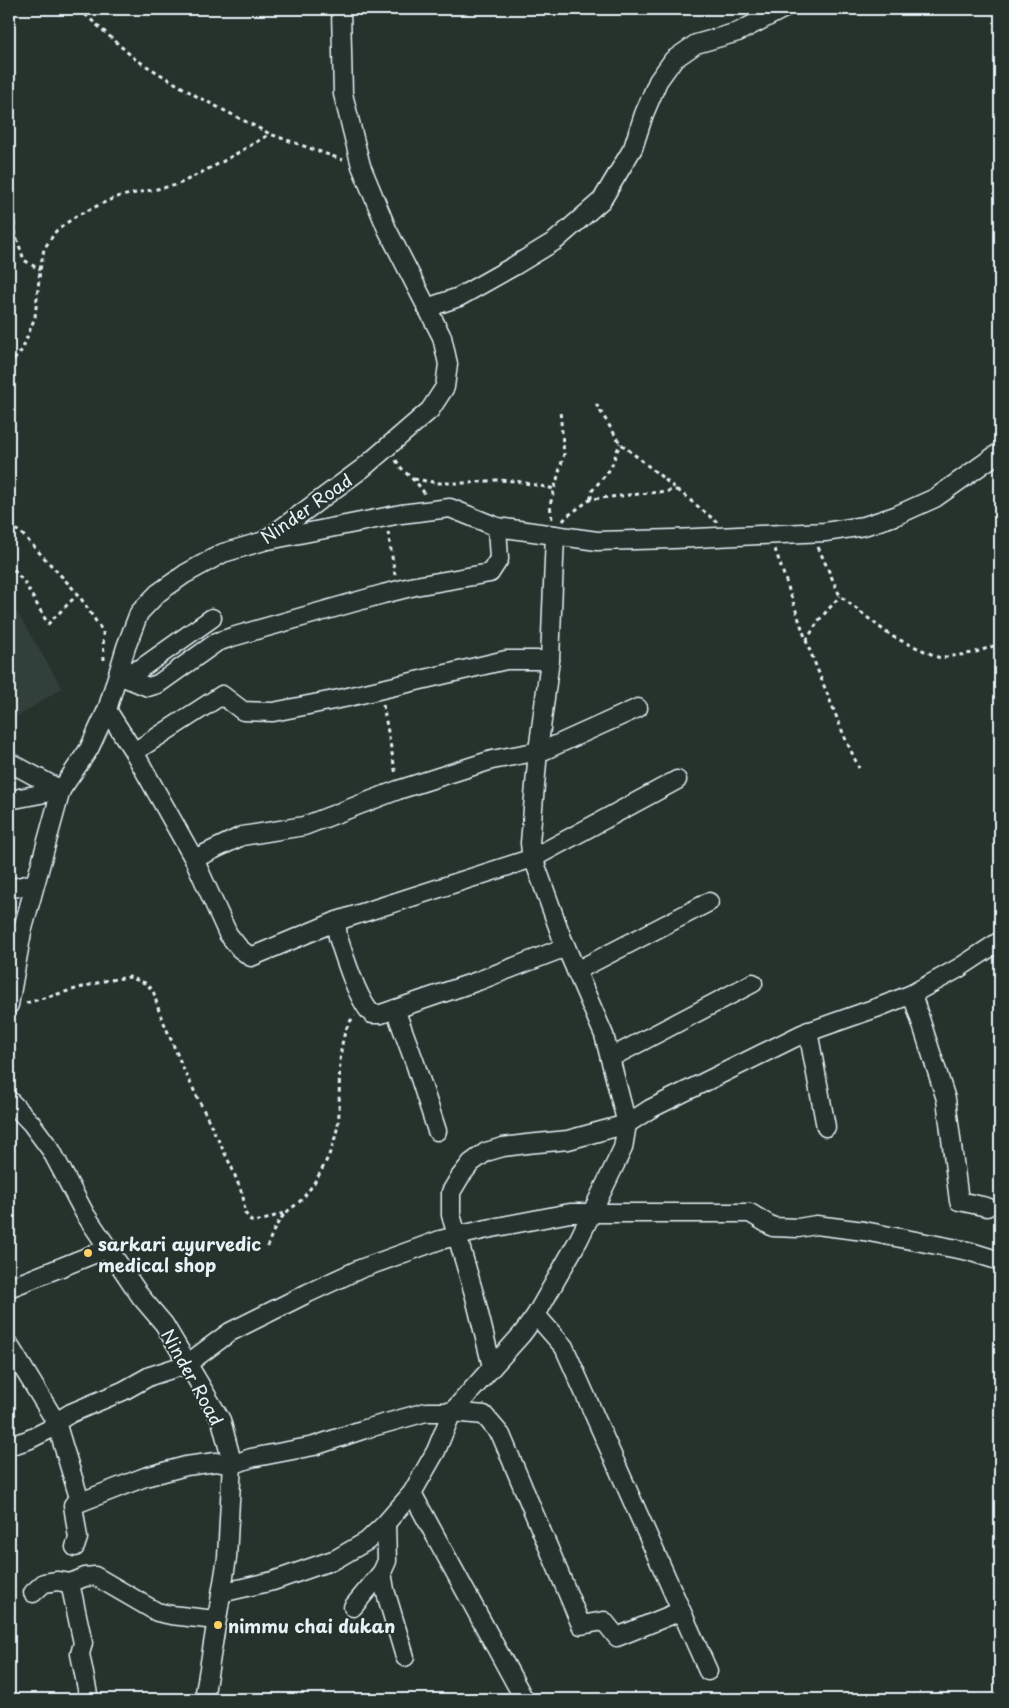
<svg xmlns="http://www.w3.org/2000/svg" width="1009" height="1708" font-family="'Playpen Sans',sans-serif">
<rect width="100%" height="100%" fill="#26332d"/>
<filter id="ink" filterUnits="userSpaceOnUse"><feTurbulence type="fractalNoise" baseFrequency=".02" numOctaves="2"/><feDisplacementMap in="SourceGraphic" scale="10" xChannelSelector="R" yChannelSelector="G"/><feConvolveMatrix kernelMatrix="1 2 1 2 8 2 1 2 1" color-interpolation-filters="sRGB"/></filter>
<g filter="url(#ink)">
<polygon fill="#333f3a" points="9,599 62,688 9,722"/>
<g fill="none" stroke-linecap="round" stroke-linejoin="round">
<defs>
<g id="minor">
<polyline points="427,308 459,297 514,266 555,241 602,200 633,148 644,114 658,81 673,60 696,44 738,32 783,9"/>
<polyline points="269,540 401,514 450,508 497,527 597,541 674,539 825,532 864,526 895,516 935,498 1000,452"/>
<polyline points="118,675 148,687 158,684 217,642 232,637 383,594 415,586 490,573 499,559 497,527"/>
<polyline points="118,675 140,669 212,618"/>
<polyline points="107,710 134,752 194,859 242,836 304,826 398,790 492,760 545,750 638,708"/>
<polyline points="134,752 222,695 243,711 273,712 344,698 506,660 550,660"/>
<polyline points="9,762 61,790"/>
<polyline points="9,800 61,790"/>
<polyline points="194,859 228,934 240,949 251,957 337,921 533,858 677,780"/>
<polyline points="9,889 35,883"/>
<path d="M337,921C337,926 337,932 338,937C344,956 358,1001 372,1014H381L478,981L566,947"/>
<polyline points="576,971 709,902"/>
<polyline points="912,994 946,1099 959,1201 987,1207"/>
<polyline points="9,1005 22,932 61,790 89,749 107,710 126,647 139,613 158,593 185,574 223,553 264,541 363,468 430,410 445,387 448,364 442,337 387,229 361,166 343,94 341,9"/>
<polyline points="395,1009 415,1063 437,1131"/>
<polyline points="808,1031 826,1127"/>
<polyline points="610,1058 753,983"/>
<polyline points="9,1100 31,1123 51,1150 85,1214 141,1297 164,1324 221,1420 232,1462 227,1558 204,1699"/>
<polyline points="9,1288 109,1248"/>
<polyline points="536,1315 564,1347 708,1671"/>
<polyline points="9,1345 56,1422 80,1501"/>
<polyline points="492,1367 475,1297 451,1215 451,1192 460,1177 471,1163 486,1152 503,1147 527,1144 568,1140 627,1124 650,1109 802,1034 879,1007 912,994 959,968 1000,941"/>
<polyline points="9,1446 28,1440 52,1428 56,1422 71,1413 123,1391 150,1376 187,1364 230,1332 308,1293 360,1269 440,1240 487,1229 570,1213 750,1213 773,1227 798,1228 816,1225 864,1231 968,1251 1000,1261"/>
<polyline points="412,1493 524,1699"/>
<polyline points="75,1547 78,1538 73,1505 145,1477 186,1466 216,1462 232,1465 251,1458 314,1446 365,1429 426,1412 452,1412 484,1415 501,1435 581,1625 604,1621 617,1637 681,1611"/>
<polyline points="382,1572 385,1590 405,1657"/>
<polyline points="70,1583 83,1643 80,1654 89,1699"/>
<polyline points="33,1593 44,1583 57,1581 70,1583 85,1577 95,1576 157,1612 171,1615 216,1620"/>
<polyline points="221,1593 273,1581 336,1559 367,1541 386,1523 412,1493 436,1451 452,1412 522,1334 536,1315 579,1239 623,1148 627,1124 604,1035 562,938 531,852 530,843 538,751 550,660 555,535"/>
<polyline points="353,1607 382,1572 387,1561 386,1523"/>
</g>
</defs>
<use href="#minor" stroke="#e8f1f8" stroke-width="21"/>
<g stroke="#e8f1f8" stroke-width="3" stroke-dasharray="4 4" stroke-linecap="butt">
<polyline points="79,9 135,59 198,97 270,134 343,160"/>
<polyline points="9,191 16,236 24,260 40,270"/>
<polyline points="9,366 22,350 35,317 40,270 44,249 56,231 76,216 116,197 177,185 222,162 270,134"/>
<polyline points="596,404 620,443 717,522"/>
<path d="M396,460C403,474 418,480 425,495"/>
<polyline points="414,479 439,483 470,483 496,480 516,481 555,489"/>
<polyline points="591,499 591,492 611,468 620,443"/>
<polyline points="552,519 550,505 564,454 560,411"/>
<polyline points="563,521 566,517 591,499 678,490"/>
<polyline points="9,524 23,535 78,594 103,632 104,660"/>
<polyline points="388,532 395,575"/>
<polyline points="818,547 840,596 891,636 940,658 973,653 1000,644"/>
<polyline points="775,549 808,646 845,738 859,768"/>
<polyline points="9,563 26,585 48,624 78,594"/>
<polyline points="806,641 819,620 840,596"/>
<polyline points="383,705 396,775"/>
<path d="M26,1003L104,981L129,977L145,983L153,990L159,1011L183,1068L232,1168L243,1196L245,1213L251,1221C262,1223 274,1215 285,1213"/>
<path d="M267,1247C271,1236 276,1223 285,1214C290,1208 297,1205 302,1199C319,1179 334,1150 338,1124C342,1096 333,1035 355,1016"/>
</g>
<use href="#minor" stroke="#26332d" stroke-width="18"/>
</g>
</g>
<g fill="#ffd166" stroke="#26332d" stroke-width="2">
<circle cx="88" cy="1253" r="5"/>
<circle cx="218" cy="1625" r="5"/>
</g>
<g text-anchor="middle" dominant-baseline="central" stroke-width="4" stroke-linejoin="round" paint-order="stroke">
<g font-size="18" fill="#e8f1f8" stroke="#26332d">
<text transform="translate(306 508) rotate(-35)">Ninder Road</text>
<text transform="translate(193 1377) rotate(61)">Ninder Road</text>
</g>
<g font-size="18" font-weight="bold" fill="#e8f1f8" stroke="#26332d" text-anchor="start">
<text x="98" y="1243">sarkari ayurvedic<tspan x="98" dy="21">medical shop</tspan></text>
<text x="228" y="1625">nimmu chai dukan</text>
</g>
</g>
<rect width="1009" height="1708" fill="none" stroke="#26332d" stroke-width="30"/>
<rect x="15" y="15" width="979" height="1678" fill="none" stroke="#e8f1f8" stroke-width="2" filter="url(#ink)"/>
</svg>
